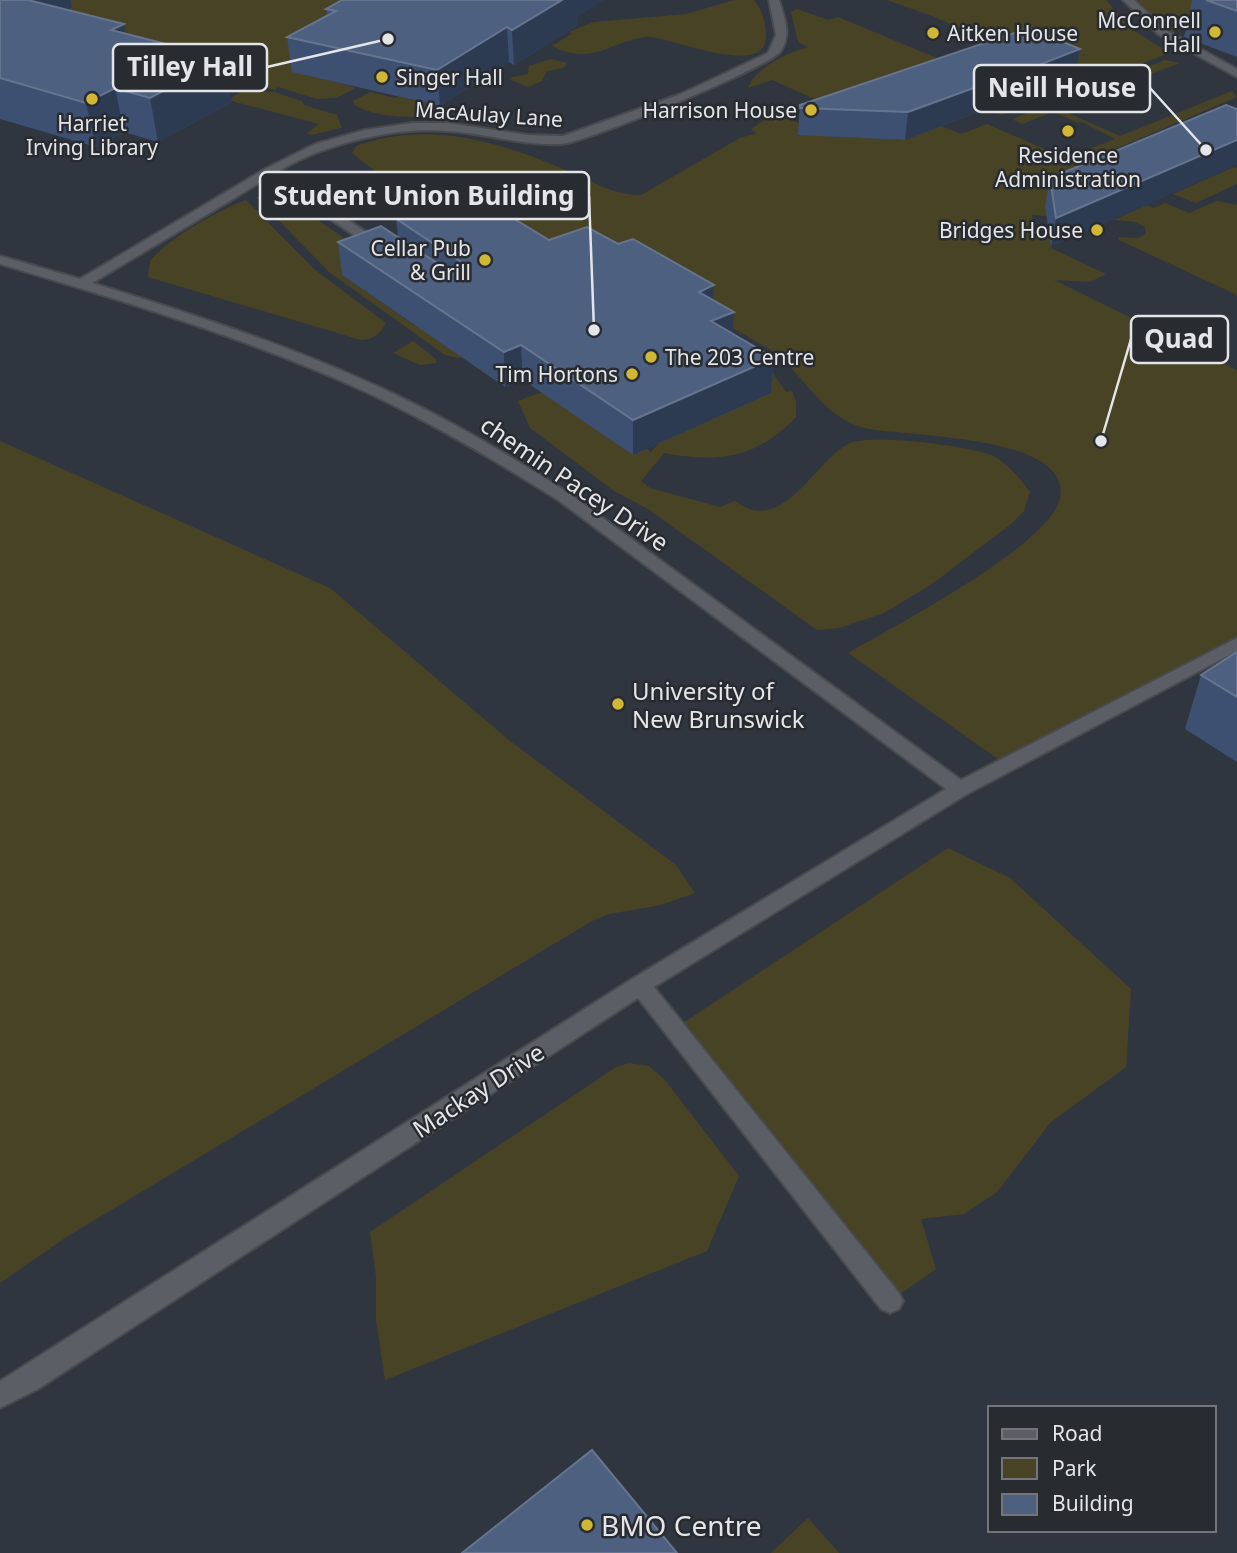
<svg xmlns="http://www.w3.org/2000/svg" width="1237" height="1553" font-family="'Noto Sans',sans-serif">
<rect width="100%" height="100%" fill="#282b30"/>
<path fill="#30363f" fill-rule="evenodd" d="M0,0H1237V1553H0ZM990,1408H1214V1530H990Z"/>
<g fill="#494325">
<polygon points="40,0 394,0 325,79 356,88 336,98 317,99 278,87 275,90 210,71"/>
<path d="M734,0H754C763,11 765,21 766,35C768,82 665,34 645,37C607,43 593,66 552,46L573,33L568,32L594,22L686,14Z"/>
<polygon points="887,0 1106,0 1133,30 1170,53 1002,115 987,109 1077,74 1075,72 1085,67 1052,54 1032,59 932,16"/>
<polygon points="1138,0 1237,0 1179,26 1184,28 1172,32 1152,18"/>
<path d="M797,9L828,20L838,17L956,66L846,113L772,80L748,88C756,67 787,53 808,47L798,42L791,12Z"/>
<polygon points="551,59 567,63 563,68 547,71 542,81 528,87 511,80 512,77 528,74 529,66"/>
<polygon points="1165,60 1180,63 1059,109 1120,136 1232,91 1237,97 1096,157 1084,151 1115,139 1082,122 1079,123 1053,112 1022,124 1012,119"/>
<polygon points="242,91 274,92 302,101 304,105 337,115 342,128 311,135 307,133 319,124 228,100"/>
<path d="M370,92L395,98L399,96L448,109C433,122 370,118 354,104L353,101Z"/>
<path d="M781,115L825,136L905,140L941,126L961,134L987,124L1084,166L1045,207L1046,216L1032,215L1035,237L1050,238L1051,248L1106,274L1090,282L1054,280L1237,370V644L1005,764L848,653C891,628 1052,544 1060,498C1072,432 900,438 861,427C818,414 803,370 767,348C709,313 645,283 581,259C529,240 475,224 424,202C398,190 374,170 352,153L356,146C427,120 499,141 565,170C590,180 614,196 641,195L740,138L757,133L751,129L761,122Z"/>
<polygon points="1234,167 1237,168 1237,184 1196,203 1173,194"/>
<polygon points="273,196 307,212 377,262 342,275 414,325 454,310 481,351 459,358 445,355 329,272 256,197"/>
<path d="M246,200L314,269L386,323C381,333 373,340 361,340L148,277L150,261C170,237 217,211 246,200Z"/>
<polygon points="1217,201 1237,205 1237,295 1119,240 1118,237 1138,238 1146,234 1145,227 1135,222 1114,220 1147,205 1153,208 1165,203 1189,213"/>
<polygon points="413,341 436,359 436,363 420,365 393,353"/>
<path d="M760,355L786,392L792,391L796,402V417C756,459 718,463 664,453L641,481L650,488L720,507L735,501C782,537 813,463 848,444C868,433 969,446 991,455C1007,462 1020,479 1030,492L1024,511L1011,524L932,584L884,613L839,628L817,630L648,509L614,491L530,428L518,401L563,384L651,452L671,430Z"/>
<polygon points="0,441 330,588 510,741 676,865 695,893 661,905 609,914 592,921 68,1236 0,1283"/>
<polygon points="948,848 1010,878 1131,989 1126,1067 1050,1123 997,1192 964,1214 921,1219 936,1269 890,1301 674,1029"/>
<polygon points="629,1063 649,1066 664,1079 739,1176 707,1251 385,1380 376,1320 376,1277 370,1232 616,1067"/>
<polygon points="808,1518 839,1553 771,1553"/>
</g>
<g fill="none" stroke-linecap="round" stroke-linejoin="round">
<defs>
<polygon id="service" points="269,168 273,169 388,247 386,250 376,250 265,175 263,172"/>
<g id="minor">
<path d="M769,0H779C784,17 792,34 781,51C770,67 587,142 562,144C523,146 485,133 447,131C406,128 365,136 327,149C294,159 263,181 233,199C186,227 139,255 92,283C209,319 327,358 436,415C482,439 526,466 570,494L961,780L1237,638V651L967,794L654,987L899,1293L903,1301L899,1309L890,1313L881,1309L638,998L38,1389L0,1408V1381L632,979L946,789L558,500C493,459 426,419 355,387C240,336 120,300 0,264V256L80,279L265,169L315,144L365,130L412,123H447L528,135L563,136L681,94L768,53L776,35Z"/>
<polygon points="1123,0 1134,0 1166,30 1237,69 1237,77 1158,34"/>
</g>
</defs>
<use href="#service" stroke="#484a4e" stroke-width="4"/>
<use href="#minor" stroke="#484a4e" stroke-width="4"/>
<use href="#service" fill="#5b5e64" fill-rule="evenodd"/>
<use href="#minor" fill="#5b5e64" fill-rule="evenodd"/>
</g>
<g fill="#3d5072">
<polygon points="0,0 71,0 72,8 68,10 126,34 232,102 158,142 124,132 96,147 0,119"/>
<polygon points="1192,0 1237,0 1237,57 1184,37"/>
<polygon points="326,9 578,17 578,25 514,65 509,62 440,106 292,72 287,37 327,16"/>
<polygon points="1080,49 1075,75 989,110 986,109 905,140 798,135 800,105"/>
<polygon points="1226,105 1051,247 1045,207 1050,178"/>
<polygon points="395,206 549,240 618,244 714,285 714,300 733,334 774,358 771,393 633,455 523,380 505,387 342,275 338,242 398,238"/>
<polygon points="1237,652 1237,762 1185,729 1201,675"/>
</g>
<g fill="#2d3b52">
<polygon points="16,0 71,0 72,8 18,36"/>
<polygon points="562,0 604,0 578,17 578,25 514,65 512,30"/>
<polygon points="124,24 132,67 111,30"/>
<polygon points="507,27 509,62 440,106 437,70"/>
<polygon points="1080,49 1075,75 989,110 993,83"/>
<polygon points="225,59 232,102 158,142 150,98"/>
<polygon points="990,82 986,109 905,140 908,112"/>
<polygon points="115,88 124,132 96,147 86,103"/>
<polygon points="1237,140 1237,165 1051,247 1056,218"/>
<polygon points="714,285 713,319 699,292"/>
<polygon points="734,312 732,347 711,321"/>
<polygon points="521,345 523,380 505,387 504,352"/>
<polygon points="774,358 771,393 633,455 633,420"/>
</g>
<g fill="#4e607f" stroke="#66758f" stroke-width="2">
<polygon points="0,0 28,0 124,24 111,30 225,59 150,98 115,88 86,103 0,78"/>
<polygon points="342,0 562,0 512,30 507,27 437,70 287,37 336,11 326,9"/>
<polygon points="1206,0 1237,0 1237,11"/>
<polygon points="1029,28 1080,49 993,83 990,82 908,112 800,108 800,105"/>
<polygon points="1226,105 1237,109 1237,140 1056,218 1050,178"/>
<polygon points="454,186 469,196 473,194 549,240 587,227 618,244 633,239 714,285 699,292 734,312 711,321 774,358 633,420 521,345 504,352 338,242 381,226 449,271 461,272 465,268 464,264 398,220 410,216 395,206"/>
<polygon points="1237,652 1237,697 1201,675"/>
<polygon points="592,1450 677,1553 462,1553"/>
</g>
<g fill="#d0b736" stroke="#282b30" stroke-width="2.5">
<circle cx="1215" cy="32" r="7"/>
<circle cx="933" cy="33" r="7"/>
<circle cx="382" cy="77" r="7"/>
<circle cx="92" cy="99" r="7"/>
<circle cx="811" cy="110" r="7"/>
<circle cx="1068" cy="131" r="7"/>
<circle cx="1097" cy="230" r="7"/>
<circle cx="485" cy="260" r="7"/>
<circle cx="651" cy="357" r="7"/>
<circle cx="632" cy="374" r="7"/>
<circle cx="618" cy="704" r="7"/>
<circle cx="587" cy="1525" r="7"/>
</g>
<g text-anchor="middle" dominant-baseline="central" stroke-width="5" stroke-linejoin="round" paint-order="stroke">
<g font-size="21" fill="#e3e5e8" stroke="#282b30" text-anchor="end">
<text x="1201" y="20">McConnell<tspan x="1201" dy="24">Hall</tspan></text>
<text x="947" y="33" text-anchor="start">Aitken House</text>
<text x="396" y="77" text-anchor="start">Singer Hall</text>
<text x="797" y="110">Harrison House</text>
<text x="92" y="123" text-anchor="middle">Harriet<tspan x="92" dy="24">Irving Library</tspan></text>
<text x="1068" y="155" text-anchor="middle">Residence<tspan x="1068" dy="24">Administration</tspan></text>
<text x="1083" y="230">Bridges House</text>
<text x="471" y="248">Cellar Pub<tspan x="471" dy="24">&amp; Grill</tspan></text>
<text x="665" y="357" text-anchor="start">The 203 Centre</text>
<text x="618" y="374">Tim Hortons</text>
</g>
<g font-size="21" fill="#e3e5e8" stroke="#282b30">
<text transform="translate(489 114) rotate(4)">MacAulay Lane</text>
</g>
<g font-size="24" fill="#e3e5e8" stroke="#282b30">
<text transform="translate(575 483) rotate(34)">chemin Pacey Drive</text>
<text transform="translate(478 1090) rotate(-33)">Mackay Drive</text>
</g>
<g font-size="24" fill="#e3e5e8" stroke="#282b30" text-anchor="start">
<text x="632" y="690">University of<tspan x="632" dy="28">New Brunswick</tspan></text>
</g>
<g font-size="28" fill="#e3e5e8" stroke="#282b30" text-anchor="start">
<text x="601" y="1525">BMO Centre</text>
</g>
</g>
<path fill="none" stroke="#e3e5e8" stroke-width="2.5" d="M388 39L267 67M1206 150L1150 88M594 330L589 196M1101 441L1131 339"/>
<g fill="#e3e5e8" stroke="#282b30" stroke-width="2.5">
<circle cx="388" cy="39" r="7"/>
<circle cx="1206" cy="150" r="7"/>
<circle cx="594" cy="330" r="7"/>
<circle cx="1101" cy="441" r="7"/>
</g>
<g fill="#282b30" stroke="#e3e5e8" stroke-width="2.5">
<rect x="113" y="44" width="154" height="47" rx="7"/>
<rect x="974" y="65" width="176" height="47" rx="7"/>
<rect x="260" y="172" width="329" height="47" rx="7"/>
<rect x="1131" y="316" width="97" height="47" rx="7"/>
</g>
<g font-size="26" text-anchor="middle" font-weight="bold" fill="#e3e5e8">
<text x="190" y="76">Tilley Hall</text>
<text x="1062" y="97">Neill House</text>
<text x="424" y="205">Student Union Building</text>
<text x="1179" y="348">Quad</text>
</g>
<rect x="988" y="1406" width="228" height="126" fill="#282b30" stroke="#73757a" stroke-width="2"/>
<rect x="1002" y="1429" width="35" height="10" fill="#5b5e64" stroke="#73757a" stroke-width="2"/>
<text x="1052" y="1441" font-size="21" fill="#e3e5e8">Road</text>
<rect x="1002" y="1458" width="35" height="21" fill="#494325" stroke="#73757a" stroke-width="2"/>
<text x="1052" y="1476" font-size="21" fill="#e3e5e8">Park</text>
<rect x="1002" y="1494" width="35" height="21" fill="#4e607f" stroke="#73757a" stroke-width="2"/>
<text x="1052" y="1511" font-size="21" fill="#e3e5e8">Building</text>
</svg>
